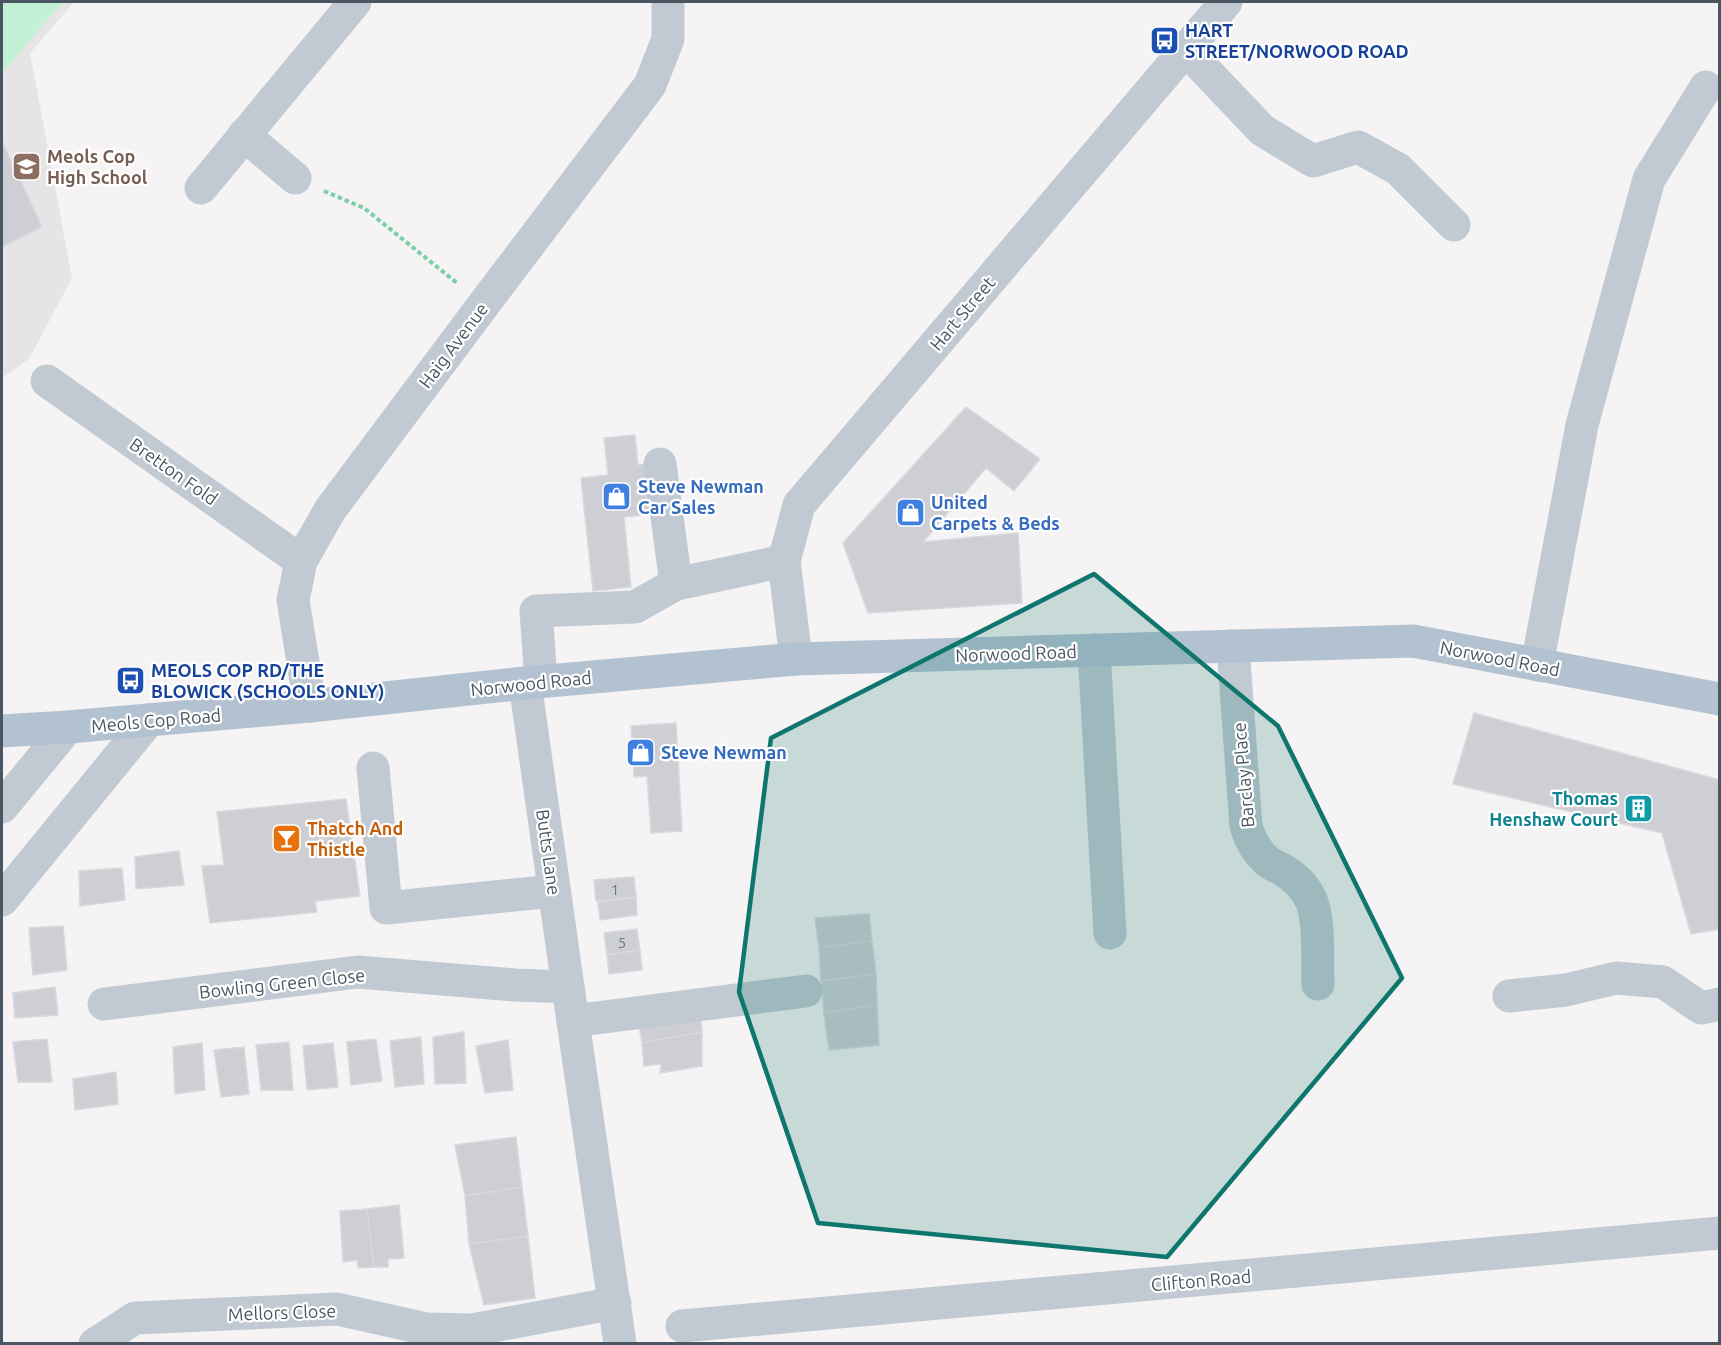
<svg xmlns="http://www.w3.org/2000/svg" width="1721" height="1345" font-family="Ubuntu,sans-serif">
<rect width="100%" height="100%" fill="#f5f3f3"/>
<polygon fill="#e6e4e5" points="2,2 74,2 30,53 72,278 29,359 2,378"/>
<polygon fill="#c3f1d5" points="2,2 63,2 2,73"/>
<g fill="#cdcfd5" stroke="#d7d9de" stroke-width="1.5">
<polygon points="2,141 42,227 2,247"/>
<polygon points="966,407 1040,459 1014,491 986,468 923,542 1018,533 1022,603 868,613 843,543"/>
<polygon points="635,435 638,465 648,464 654,514 624,517 631,587 593,591 581,478 608,475 604,438"/>
<polygon points="1474,713 1720,780 1720,929 1691,934 1662,833 1453,784"/>
<polygon points="676,723 682,831 651,833 647,776 634,777 631,726"/>
<polygon points="346,799 360,896 315,901 317,912 210,923 202,866 224,865 217,812"/>
<polygon points="179,851 184,885 136,889 135,857"/>
<polygon points="122,868 125,900 80,906 79,871"/>
<polygon points="634,877 636,897 596,901 594,880"/>
<polygon points="636,897 637,915 600,920 598,902"/>
<polygon points="869,914 872,941 819,948 815,918"/>
<polygon points="63,926 67,970 33,975 29,928"/>
<polygon points="637,929 640,950 607,955 604,933"/>
<polygon points="872,941 876,974 821,981 819,948"/>
<polygon points="640,950 642,970 609,974 607,955"/>
<polygon points="876,974 877,1005 824,1013 821,981"/>
<polygon points="55,987 58,1015 15,1018 13,993"/>
<polygon points="877,1005 879,1045 829,1050 824,1013"/>
<polygon points="700,1012 702,1032 642,1043 639,1026"/>
<polygon points="464,1032 466,1083 435,1084 433,1037"/>
<polygon points="702,1032 702,1066 660,1073 661,1064 644,1066 642,1043"/>
<polygon points="421,1037 424,1084 395,1087 390,1041"/>
<polygon points="47,1039 52,1082 18,1082 13,1042"/>
<polygon points="376,1039 382,1081 351,1085 347,1042"/>
<polygon points="508,1040 513,1090 485,1093 476,1046"/>
<polygon points="289,1042 293,1090 261,1090 256,1045"/>
<polygon points="202,1043 205,1090 175,1094 173,1047"/>
<polygon points="333,1043 338,1087 307,1090 303,1046"/>
<polygon points="244,1047 249,1094 221,1097 214,1050"/>
<polygon points="116,1072 118,1104 75,1110 73,1079"/>
<polygon points="516,1137 522,1187 465,1196 455,1145"/>
<polygon points="522,1187 528,1236 469,1244 465,1196"/>
<polygon points="399,1205 404,1258 388,1259 388,1267 374,1267 367,1209"/>
<polygon points="367,1209 374,1267 358,1268 357,1260 343,1262 340,1211"/>
<polygon points="528,1236 535,1298 484,1305 469,1244"/>
</g>
<g fill="none" stroke-linecap="round" stroke-linejoin="round">
<polyline stroke="#7ad0a6" stroke-width="4" stroke-dasharray="4.5 3" stroke-linecap="butt" points="324,191 364,208 457,283"/>
<g stroke="#c1cad2" stroke-width="33">
<polyline points="1185,49 1262,130 1313,161 1358,147 1398,169 1454,225"/>
<polyline points="244,135 295,178"/>
<polyline points="201,188 355,2"/>
<polyline points="47,381 301,561"/>
<polyline points="660,464 676,584 784,561"/>
<path d="M1233,646L1246,826C1250,840 1256,851 1267,861C1272,865 1278,867 1283,870C1295,877 1305,887 1311,900C1320,921 1317,960 1318,984"/>
<polyline points="1094,650 1110,933"/>
<polyline points="796,659 784,561 799,505 1226,2"/>
<polyline points="1537,665 1582,425 1649,179 1706,87"/>
<polyline points="541,681 536,611 635,607 676,584"/>
<polyline points="525,683 568,987 620,1344"/>
<polyline points="310,706 293,600 301,561 330,510 484,304 650,85 668,39 668,2"/>
<polyline points="373,768 386,908 554,891"/>
<polyline points="2,807 68,727"/>
<polyline points="2,900 149,720"/>
<polyline points="1509,996 1566,990 1616,978 1663,982 1701,1008 1720,1004"/>
<polyline points="104,1004 358,972 515,985 568,987"/>
<polyline points="573,1021 806,991"/>
<polyline points="682,1326 1720,1233"/>
<polyline points="95,1344 135,1318 337,1309 427,1329 472,1330 615,1303"/>
</g>
<polyline stroke="#b3c2d1" stroke-width="33" points="2,731 68,727 310,706 525,683 796,659 1413,641 1720,699"/>
</g>
<path fill="#0f766e" fill-opacity="0.2" stroke="#0f766e" stroke-width="4.5" stroke-linejoin="round" d="M1094,574L1278,726L1402,978L1167,1257L818,1223L739,992L771,738Z"/>
<defs>
<symbol id="bus-square" viewBox="-11 -11 22 22"><rect x="-9" y="-9" width="18" height="18" rx="4" fill="#1a4fb4" stroke="#fff"/><path d="M-5-6H5V4H4V6H2V4H-2V6H-4V4H-5ZM-3.5-4V0h7V-4ZM-3.5 1.2v1.5H-2V1.2ZM2 1.2v1.5H3.5V1.2Z" fill="#fff"/></symbol>
<symbol id="school-square" viewBox="-11 -11 22 22"><rect x="-9" y="-9" width="18" height="18" rx="4" fill="#8d6e63" stroke="#fff"/><path d="M0-5L7-2L0 1L-7-2ZM-4 1L0 2.5L4 1V4Q0 6-4 4Z" fill="#fff"/></symbol>
<symbol id="shop-square" viewBox="-11 -11 22 22"><rect x="-9" y="-9" width="18" height="18" rx="4" fill="#3f7fe0" stroke="#fff"/><path d="M-5-2.5h2.3a2.7 3.5 0 0 1 5.4 0H5L5.5 6h-11ZM-1.5-2.5h3a1.5 2.3 0 0 0-3 0Z" fill="#fff"/></symbol>
<symbol id="building-square" viewBox="-11 -11 22 22"><rect x="-9" y="-9" width="18" height="18" rx="4" fill="#0f9aa8" stroke="#fff"/><path d="M-4-6H4V6H1V3H-1V6H-4ZM-2.5-4.3h1.7v1.8h-1.7ZM.8-4.3h1.7v1.8H.8ZM-2.5-1h1.7V.8h-1.7ZM.8-1h1.7V.8H.8Z" fill="#fff"/></symbol>
<symbol id="bar-square" viewBox="-11 -11 22 22"><rect x="-9" y="-9" width="18" height="18" rx="4" fill="#e8710a" stroke="#fff"/><path d="M-6-5H6L.8 .8V4.5H3.5V6h-7V4.5H-.8V.8Z" fill="#fff"/></symbol>
</defs>
<g fill-rule="evenodd">
<use href="#bus-square" x="1148" y="24" width="33" height="33"/>
<use href="#school-square" x="10" y="150" width="33" height="33"/>
<use href="#shop-square" x="600" y="480" width="33" height="33"/>
<use href="#shop-square" x="894" y="496" width="33" height="33"/>
<use href="#bus-square" x="114" y="664" width="33" height="33"/>
<use href="#shop-square" x="624" y="736" width="33" height="33"/>
<use href="#building-square" x="1622" y="792" width="33" height="33"/>
<use href="#bar-square" x="270" y="822" width="33" height="33"/>
</g>
<g text-anchor="middle" dominant-baseline="central" stroke-width="4.5" stroke-linejoin="round" paint-order="stroke">
<g font-size="15" fill="#6b747e">
<text x="615" y="889">1</text>
<text x="622" y="942">5</text>
</g>
<g font-size="18" font-weight="bold" fill="#164399" stroke="#fff" text-anchor="start">
<text x="1185" y="30">HART<tspan x="1185" dy="21">STREET/NORWOOD ROAD</tspan></text>
<text x="151" y="670">MEOLS COP RD/THE<tspan x="151" dy="21">BLOWICK (SCHOOLS ONLY)</tspan></text>
</g>
<g font-size="18" font-weight="bold" fill="#785e54" stroke="#fff" text-anchor="start">
<text x="47" y="156">Meols Cop<tspan x="47" dy="21">High School</tspan></text>
</g>
<g font-size="18" fill="#4a5661" stroke="#fff">
<text transform="translate(962 313) rotate(-50)">Hart Street</text>
<text transform="translate(453 345) rotate(-53)">Haig Avenue</text>
<text transform="translate(174 471) rotate(35)">Bretton Fold</text>
<text transform="translate(1016 653) rotate(-2)">Norwood Road</text>
<text transform="translate(1500 658) rotate(11)">Norwood Road</text>
<text transform="translate(531 683) rotate(-6)">Norwood Road</text>
<text transform="translate(156 720) rotate(-5)">Meols Cop Road</text>
<text transform="translate(1243 775) rotate(-95)">Barclay Place</text>
<text transform="translate(549 852) rotate(82)">Butts Lane</text>
<text transform="translate(282 983) rotate(-6)">Bowling Green Close</text>
<text transform="translate(1201 1280) rotate(-5)">Clifton Road</text>
<text transform="translate(282 1312) rotate(-2)">Mellors Close</text>
</g>
<g font-size="18" font-weight="bold" fill="#366cbe" stroke="#fff" text-anchor="start">
<text x="638" y="486">Steve Newman<tspan x="638" dy="21">Car Sales</tspan></text>
<text x="931" y="502">United<tspan x="931" dy="21">Carpets &amp; Beds</tspan></text>
<text x="661" y="752">Steve Newman</text>
</g>
<g font-size="18" font-weight="bold" fill="#0d838f" stroke="#fff" text-anchor="end">
<text x="1618" y="798">Thomas<tspan x="1618" dy="21">Henshaw Court</tspan></text>
</g>
<g font-size="18" font-weight="bold" fill="#c56008" stroke="#fff" text-anchor="start">
<text x="307" y="828">Thatch And<tspan x="307" dy="21">Thistle</tspan></text>
</g>
</g>
<rect width="1721" height="1345" fill="none" stroke="#4a5661" stroke-width="6"/>
</svg>
